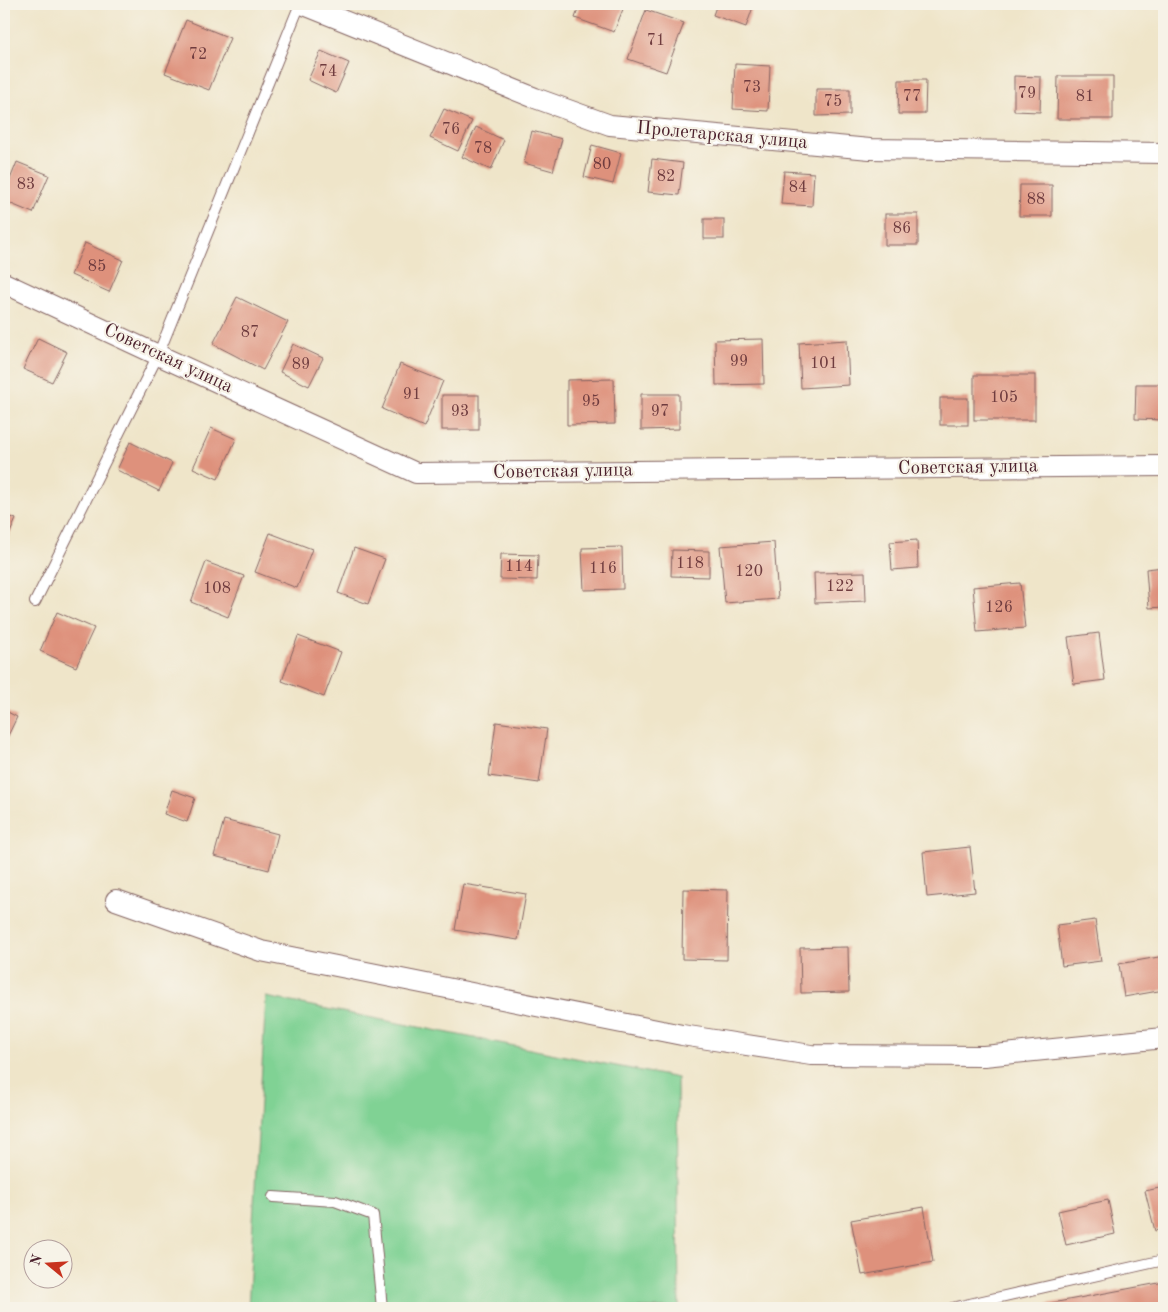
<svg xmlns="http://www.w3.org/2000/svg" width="1168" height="1312" font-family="'Old Standard TT',serif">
<rect width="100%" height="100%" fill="#f7f3e8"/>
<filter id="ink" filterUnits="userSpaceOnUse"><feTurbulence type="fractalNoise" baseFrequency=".02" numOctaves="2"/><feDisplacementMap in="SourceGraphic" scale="10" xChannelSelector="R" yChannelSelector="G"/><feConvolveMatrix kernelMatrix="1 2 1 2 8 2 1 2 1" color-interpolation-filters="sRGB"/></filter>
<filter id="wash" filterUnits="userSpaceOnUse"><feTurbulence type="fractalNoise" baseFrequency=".0096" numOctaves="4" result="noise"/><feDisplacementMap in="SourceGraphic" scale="20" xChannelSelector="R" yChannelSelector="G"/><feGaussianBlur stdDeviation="1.12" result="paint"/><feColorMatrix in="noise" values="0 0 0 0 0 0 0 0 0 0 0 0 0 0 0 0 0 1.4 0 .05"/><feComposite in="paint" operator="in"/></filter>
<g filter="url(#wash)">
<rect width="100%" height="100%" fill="#efe5c9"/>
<polygon fill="#80d294" stroke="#657860" points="266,997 677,1078 679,1308 248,1308"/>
<g id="blocks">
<g fill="#de917b">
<polygon points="580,4 625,4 614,32 575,18"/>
<polygon points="717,4 754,4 746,27 713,15"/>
<polygon points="646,10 684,23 666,72 628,59"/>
<polygon points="186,20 230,38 209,90 165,73"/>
<polygon points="321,51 349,63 336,93 308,80"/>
<polygon points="735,64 770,66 768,111 733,109"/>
<polygon points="1014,76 1041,77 1040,112 1014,111"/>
<polygon points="1058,76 1113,76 1113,119 1057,119"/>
<polygon points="899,80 926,80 925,114 898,114"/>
<polygon points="816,89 850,89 850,115 816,116"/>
<polygon points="444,109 472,121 458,151 430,138"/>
<polygon points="476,127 504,140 491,170 462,157"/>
<polygon points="532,131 562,139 553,171 524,163"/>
<polygon points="592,145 621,153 613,184 584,177"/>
<polygon points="652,159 683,163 679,195 648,192"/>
<polygon points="17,162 49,175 33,213 4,201 4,194"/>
<polygon points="784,171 814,173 812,206 781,204"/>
<polygon points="1020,185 1052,185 1052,216 1019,216"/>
<rect x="885" y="214" width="33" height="31"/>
<rect x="704" y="219" width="20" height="20"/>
<polygon points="85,243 123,260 109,292 71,275"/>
<polygon points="237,297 288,322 263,370 213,344"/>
<polygon points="38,338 67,352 52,382 23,369"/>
<polygon points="763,339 764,384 716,385 715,340"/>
<polygon points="847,340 849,385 801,388 799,343"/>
<polygon points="293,344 323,358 309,386 280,372"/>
<polygon points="400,364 443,381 424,427 382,409"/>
<rect x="974" y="375" width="61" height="45"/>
<polygon points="614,379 615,424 567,425 567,380"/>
<polygon points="1136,384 1164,384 1164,420 1135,419"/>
<polygon points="641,394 679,394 679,429 641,430"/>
<rect x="442" y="395" width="37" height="35"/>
<rect x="940" y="398" width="28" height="27"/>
<polygon points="211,428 236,439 218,479 193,468"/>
<polygon points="130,442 172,463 159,491 117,470"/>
<polygon points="4,514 16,519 4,547"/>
<polygon points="270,533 312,549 297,588 255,572"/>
<polygon points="917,540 918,568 892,570 890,542"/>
<polygon points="774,542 778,599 725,603 720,546"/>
<polygon points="622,547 623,589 584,590 582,548"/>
<polygon points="354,548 385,559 368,604 338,593"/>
<polygon points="672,550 709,551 709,577 671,576"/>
<polygon points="501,554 538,555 537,580 500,579"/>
<polygon points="206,562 244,576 228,617 191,602"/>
<polygon points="1164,567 1164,607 1149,608 1146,569"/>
<polygon points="865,572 866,601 815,603 814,573"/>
<polygon points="1020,583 1025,628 977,632 973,587"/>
<polygon points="57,612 94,628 76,667 40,651"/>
<polygon points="1099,633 1105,680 1074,684 1068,637"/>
<polygon points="298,636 341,652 324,697 282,681"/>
<polygon points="4,710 17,717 4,744"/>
<polygon points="496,722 547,729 539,783 489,776"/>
<polygon points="172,790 195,798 187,822 164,814"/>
<polygon points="224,820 278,834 269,870 214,856"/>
<polygon points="970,847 975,892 927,897 923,852"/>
<polygon points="463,884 526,894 518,940 455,930"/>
<polygon points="683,889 728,890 727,960 682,959"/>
<polygon points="1095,920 1101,961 1062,966 1057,925"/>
<polygon points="848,947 849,992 801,993 800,948"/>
<polygon points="1164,956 1164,990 1124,997 1119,964"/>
<polygon points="1164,1187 1164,1228 1155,1231 1145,1191"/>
<polygon points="1108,1200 1115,1234 1066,1245 1058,1211"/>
<polygon points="924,1207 933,1262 862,1275 851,1220"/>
<polygon points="1164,1282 1164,1308 1048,1308 1047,1304"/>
</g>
</g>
</g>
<g filter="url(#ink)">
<use href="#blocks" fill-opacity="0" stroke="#846462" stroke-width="1"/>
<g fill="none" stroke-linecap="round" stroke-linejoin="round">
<defs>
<g id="lane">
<polyline points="35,602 158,355 300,4"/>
<polyline points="273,1197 335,1201 373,1215 382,1308"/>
<polyline points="952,1308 1164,1260"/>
</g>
<g id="street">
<polyline points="302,4 535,98 610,125 870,149 1164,153"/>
<polyline points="4,283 158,355 416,473 1164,466"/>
<polyline points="116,900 261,951 682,1035 811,1055 984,1056 1164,1038"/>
</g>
</defs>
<use href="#lane" stroke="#846462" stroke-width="12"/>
<use href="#street" stroke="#846462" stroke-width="22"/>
<use href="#lane" stroke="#fff" stroke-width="10"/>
<use href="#street" stroke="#fff" stroke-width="20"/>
</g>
</g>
<g text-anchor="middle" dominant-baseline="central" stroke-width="4.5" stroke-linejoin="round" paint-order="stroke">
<g font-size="16" fill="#6f3c3f">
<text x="656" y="41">71</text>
<text x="198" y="55">72</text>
<text x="328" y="72">74</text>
<text x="752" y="88">73</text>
<text x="1027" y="94">79</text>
<text x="912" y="97">77</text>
<text x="1085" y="97">81</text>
<text x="833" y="102">75</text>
<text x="451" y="130">76</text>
<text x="483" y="149">78</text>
<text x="602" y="165">80</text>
<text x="666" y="177">82</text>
<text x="26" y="185">83</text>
<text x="798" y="188">84</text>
<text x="1036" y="200">88</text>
<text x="902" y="229">86</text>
<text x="97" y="267">85</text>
<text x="250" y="333">87</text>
<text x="739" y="362">99</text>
<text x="824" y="364">101</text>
<text x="301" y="365">89</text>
<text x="412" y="395">91</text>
<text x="1004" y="398">105</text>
<text x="591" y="402">95</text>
<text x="460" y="412">93</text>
<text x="660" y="412">97</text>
<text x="690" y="564">118</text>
<text x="519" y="567">114</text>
<text x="603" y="569">116</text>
<text x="749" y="572">120</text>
<text x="840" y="587">122</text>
<text x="217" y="589">108</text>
<text x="999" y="608">126</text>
</g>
<g font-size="19" fill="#4a1f2b" stroke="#f7f3e8">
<text transform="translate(722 136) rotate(5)">Пролетарская улица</text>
<text transform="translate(168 359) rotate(25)">Советская улица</text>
<text transform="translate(968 468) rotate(-1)">Советская улица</text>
<text transform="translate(563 472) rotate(-1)">Советская улица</text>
</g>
</g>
<rect width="1168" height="1312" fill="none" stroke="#f7f3e8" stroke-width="20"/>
<g transform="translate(48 1264) rotate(288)"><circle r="24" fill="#f7f3e8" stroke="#b29e9c"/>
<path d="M0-4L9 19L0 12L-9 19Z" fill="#c8321e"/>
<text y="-8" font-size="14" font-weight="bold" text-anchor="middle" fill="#4a1f2b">N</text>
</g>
</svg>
